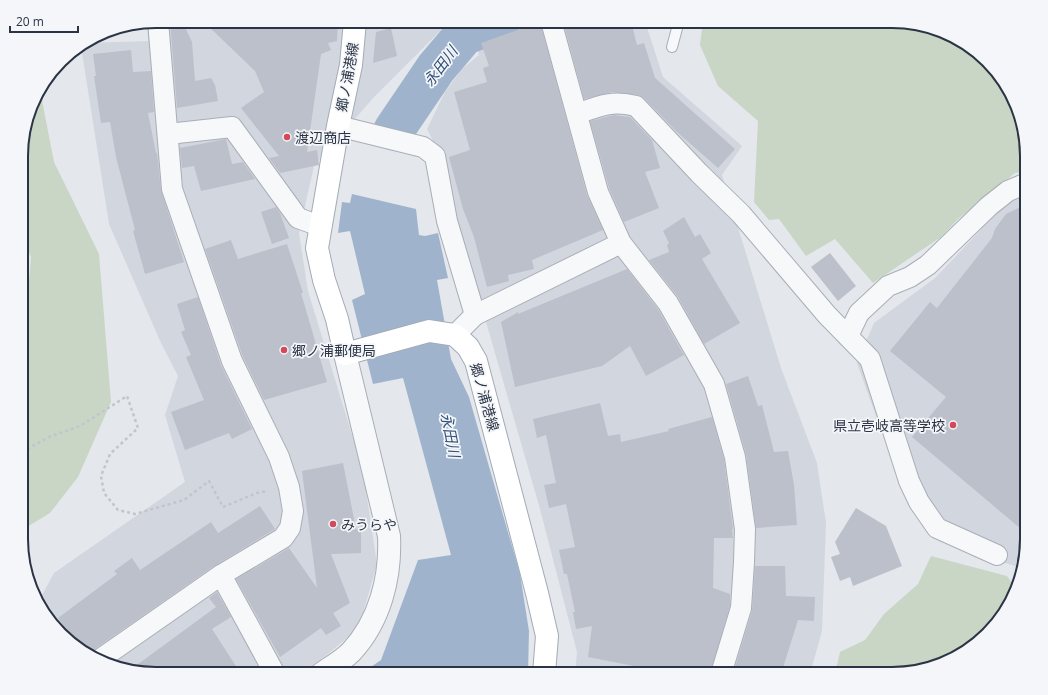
<svg xmlns="http://www.w3.org/2000/svg" width="1048" height="695" font-family="'Open Sans','Noto Sans JP',sans-serif">
<rect width="100%" height="100%" fill="#e4e7ec"/>
<g fill="#d2d6de">
<polygon points="156,21 461,21 444,27 374,97 314,166 299,233 308,291 363,471 377,564 361,620 354,632 323,658 299,674 156,674 113,667 81,651 42,610 40,599 54,573 185,482 165,415 178,376 161,343 109,224 81,46 85,43 148,41 147,23"/>
<polygon points="535,21 645,21 663,77 742,146 722,175 781,368 817,463 826,523 822,631 810,674 575,674 577,652 540,509 435,145 427,129 445,92 462,69 479,55 477,44"/>
<polygon points="1027,190 1027,548 1020,568 937,539 901,486 857,363 874,323 935,278 1016,193"/>
</g>
<g fill="#c9d6c5">
<polygon points="703,21 892,21 935,28 967,44 1009,89 1027,147 1027,171 1015,173 958,219 941,237 873,283 835,239 806,256 779,219 769,220 754,202 758,121 718,86 700,45"/>
<polygon points="40,90 54,162 99,254 111,402 78,477 50,513 22,530 22,341 25,333 31,257 22,236 22,138 35,96"/>
<polygon points="931,556 1007,576 1014,586 989,628 959,656 901,674 835,674 840,652 865,640 884,614 918,584"/>
</g>
<polygon fill="#9fb4cc" points="352,194 416,209 419,235 425,236 438,233 448,278 437,280 451,359 469,397 520,574 529,631 528,674 361,674 381,660 418,560 451,555 403,378 373,384 352,300 365,294 350,231 338,233 342,202 350,203"/>
<g fill="none" stroke-linecap="round" stroke-linejoin="round">
<polyline stroke="#9fb4cc" stroke-width="41" points="394,130 436,68 464,35 500,21"/>
</g>
<g fill="#bbc0ca">
<polygon points="170,21 182,21 192,42 195,81 211,78 215,85 218,101 177,108"/>
<polygon points="203,21 338,21 337,41 328,43 331,50 321,54 307,152 317,150 319,165 280,173 269,158 279,156 241,108 264,92 255,71"/>
<polygon points="563,21 631,21 637,45 644,43 655,78 735,149 718,168 677,132 644,98 639,95 612,92 584,99"/>
<polygon points="540,22 587,195 603,230 532,260 534,269 508,275 509,281 487,287 474,237 463,209 449,157 470,150 454,92 487,82 483,68 489,66 481,43"/>
<polygon points="391,28 397,56 373,63 376,32"/>
<polygon points="131,50 133,72 151,71 154,112 148,113 156,153 157,153 161,190 184,262 145,274 133,231 135,230 116,157 110,122 101,123 94,76 96,76 93,54"/>
<polygon points="614,115 630,117 652,140 660,168 645,172 659,208 624,222 609,188 590,121"/>
<polygon points="226,139 232,164 243,162 255,179 201,191 194,166 182,168 180,148"/>
<polygon points="1027,204 1027,534 912,437 946,397 890,351 930,302 937,308 992,238 995,229 1006,214"/>
<polygon points="276,207 280,213 289,238 272,244 261,212"/>
<polygon points="684,217 695,237 700,234 711,253 702,259 740,323 704,344 678,297 649,260 669,252 667,245 669,243 663,231"/>
<polygon points="231,240 238,259 287,244 303,293 301,293 327,382 264,400 243,357 205,249"/>
<polygon points="830,253 856,286 838,301 811,267"/>
<polygon points="627,269 658,309 684,355 646,376 630,346 602,366 515,387 501,322 518,312 518,314"/>
<polygon points="198,297 221,365 252,429 232,439 229,433 185,450 171,412 204,400 186,357 191,355 181,332 185,330 177,304"/>
<polygon points="748,376 758,406 762,405 774,452 788,451 794,485 797,525 756,528 746,454 726,384"/>
<polygon points="600,403 608,436 620,434 621,442 669,431 668,429 712,417 724,459 733,529 732,529 733,538 714,538 713,588 730,594 730,606 710,674 653,674 654,670 588,657 592,626 576,629 573,612 575,612 567,574 564,574 559,550 575,547 566,504 549,508 544,485 556,483 546,435 537,438 533,419"/>
<polygon points="343,463 356,529 361,528 361,553 331,554 350,603 333,613 341,626 326,635 321,628 280,657 236,579 289,548 317,588 302,471"/>
<polygon points="260,506 275,529 214,566 92,651 89,655 84,653 58,618 117,574 114,571 132,558 140,570 211,522 218,533"/>
<polygon points="856,508 886,526 902,566 853,586 850,577 840,581 831,557 840,554 835,542"/>
<polygon points="755,566 785,566 786,596 815,597 814,621 798,620 781,674 733,674 752,611"/>
<polygon points="217,592 231,617 212,629 241,674 156,674 130,670 216,607 209,598"/>
</g>
<g fill="none" stroke-linecap="round" stroke-linejoin="round">
<defs>
<polyline id="service" points="672,47 679,21"/>
<g id="minor">
<polyline points="551,21 598,192 621,243 668,303 714,384 735,457 745,529 744,562 741,608 721,674"/>
<path d="M577,114C599,106 612,100 636,106L699,173L741,214L827,315L870,359L909,481L919,502L937,528L997,555"/>
<polyline points="338,126 423,147 435,156 447,221 475,315"/>
<polyline points="168,134 232,127 298,218 320,226"/>
<polyline points="455,335 475,315 621,243"/>
<polyline points="848,336 859,313 888,286 910,277 928,265 989,206 1008,191 1027,183"/>
<polyline points="221,575 275,674"/>
<polyline points="99,660 221,575 283,538 290,528 293,511 289,487 279,457 232,361 172,189 158,21"/>
</g>
<path id="tertiary" d="M321,674C331,667 342,661 351,652C380,621 391,577 389,536L345,354"/>
<polyline id="primary" points="355,21 351,65 338,126 317,248 324,280 337,319 345,354 429,331 455,335 468,347 476,361 537,593 547,636 544,674"/>
</defs>
<use href="#service" stroke="#a9aeb7" stroke-width="12"/>
<use href="#minor" stroke="#a9aeb7" stroke-width="22"/>
<use href="#tertiary" stroke="#a9aeb7" stroke-width="24"/>
<use href="#primary" stroke="#a3abb8" stroke-width="24"/>
<polyline stroke="#c2c5cb" stroke-width="2.5" stroke-dasharray="3 3" stroke-linecap="butt" points="22,452 49,437 80,426 127,396 138,428 110,454 101,476 104,493 118,510 135,514 184,500 209,481 223,507 257,493 267,491"/>
<use href="#service" stroke="#f7f8fa" stroke-width="10"/>
<use href="#minor" stroke="#f7f8fa" stroke-width="20"/>
<use href="#tertiary" stroke="#f7f8fa" stroke-width="22"/>
<use href="#primary" stroke="#fff" stroke-width="22"/>
</g>
<g fill="#d1495b" stroke="#f4f6f9" stroke-width="1.5">
<circle cx="287" cy="137" r="4"/>
<circle cx="284" cy="350" r="4"/>
<circle cx="953" cy="425" r="4"/>
<circle cx="333" cy="524" r="4"/>
</g>
<g text-anchor="middle" dominant-baseline="central" stroke-width="3.5" stroke-linejoin="round" paint-order="stroke">
<g font-size="14" fill="#2b3445" stroke="#f4f6f9">
<text transform="translate(347 77) rotate(-80)">郷ノ浦港線</text>
<text transform="translate(485 397) rotate(74)">郷ノ浦港線</text>
</g>
<g font-size="14" fill="#2b3445" stroke="#f4f6f9" text-anchor="start">
<text x="295" y="137">渡辺商店</text>
<text x="292" y="350">郷ノ浦郵便局</text>
<text x="945" y="425" text-anchor="end">県立壱岐高等学校</text>
<text x="341" y="524">みうらや</text>
</g>
<g font-size="15" font-style="italic" fill="#34527a" stroke="#f4f6f9">
<text transform="translate(440 66) rotate(-53)">永田川</text>
<text transform="translate(451 435) rotate(79)">永田川</text>
</g>
</g>
<path d="M0 0H1048V695H0ZM156 28H892A128 128 0 0 1 1020 156V539A128 128 0 0 1 892 667H156A128 128 0 0 1 28 539V156A128 128 0 0 1 156 28Z" fill="#f4f6f9" fill-rule="evenodd"/>
<path fill="none" stroke="#2b3445" stroke-width="2" d="M156 28H892A128 128 0 0 1 1020 156V539A128 128 0 0 1 892 667H156A128 128 0 0 1 28 539V156A128 128 0 0 1 156 28Z"/>
<path d="M10 26v6h68v-6" fill="none" stroke="#2b3445" stroke-width="2"/>
<text x="16" y="26" font-size="12" fill="#2b3445" stroke="#f4f6f9" stroke-width="3" paint-order="stroke">20 m</text>
</svg>
